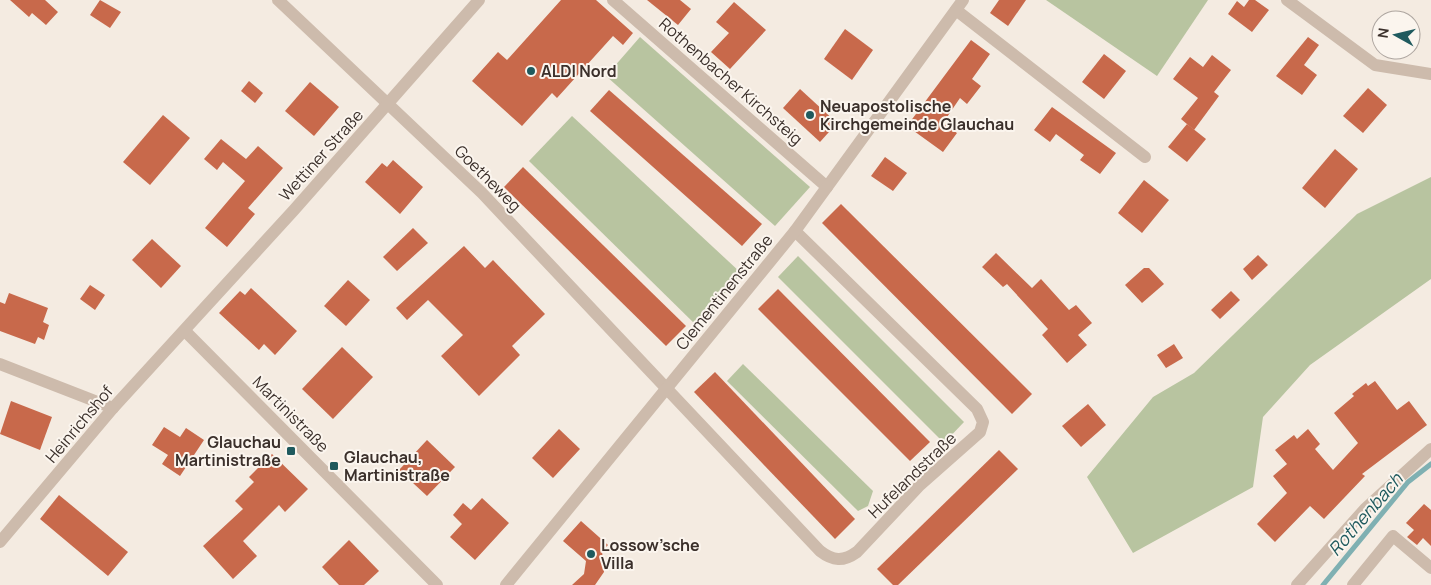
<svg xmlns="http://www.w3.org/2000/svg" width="1431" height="585" font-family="Manrope,sans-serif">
<rect width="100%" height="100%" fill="#f4ebe1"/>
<g fill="#b8c4a0">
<polygon points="1046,0 1208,0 1157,76"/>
<polygon points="640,37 810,187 775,226 606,76"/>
<polygon points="572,116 741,273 698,327 529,161"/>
<polygon points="1431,177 1431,279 1310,365 1263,417 1253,487 1133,553 1087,477 1153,397 1194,373 1357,214"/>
<polygon points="798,256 964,422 944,443 778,277"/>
<polygon points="743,364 873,491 868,506 858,511 727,381"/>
</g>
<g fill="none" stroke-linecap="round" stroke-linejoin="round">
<polyline stroke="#7fb0b2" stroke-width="5" points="1323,585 1408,482 1431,464"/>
</g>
<g fill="#c8694b">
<polygon points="10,0 45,0 58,12 46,25 32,13 29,17"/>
<polygon points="100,0 121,12 110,28 90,15"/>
<polygon points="561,0 596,0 633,33 623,45 613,36 557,98 552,93 522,126 472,81 498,52 507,60"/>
<polygon points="647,0 680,0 691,9 678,25"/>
<polygon points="999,0 1026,0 1008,26 990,13"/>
<polygon points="1249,0 1255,0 1269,10 1252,32 1228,14 1237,1 1244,7"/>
<polygon points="734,2 766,30 730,69 711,52 729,33 716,22"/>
<polygon points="845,29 873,50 852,80 824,59"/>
<polygon points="1308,37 1319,45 1304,65 1317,75 1302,95 1276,76"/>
<polygon points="971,40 990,54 972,79 981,86 967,104 960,98 943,123 957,133 943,152 907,126"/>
<polygon points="1104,54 1126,71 1104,99 1082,82"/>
<polygon points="1212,55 1231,70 1214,92 1219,96 1194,130 1181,119 1198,98 1173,79 1190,57 1203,67"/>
<polygon points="249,81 263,93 255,103 241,91"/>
<polygon points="310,82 339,107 314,136 285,111"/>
<polygon points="1368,88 1387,105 1363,133 1343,116"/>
<polygon points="800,89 837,123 820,142 783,108"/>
<polygon points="609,90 762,224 742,246 590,111"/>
<polygon points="1052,107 1116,153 1100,174 1080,160 1084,155 1056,134 1050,142 1034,130"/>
<polygon points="163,115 190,138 150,185 123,162"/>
<polygon points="1187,124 1206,139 1187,162 1168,147"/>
<polygon points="221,139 246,159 258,146 283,168 248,208 255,214 227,247 205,228 245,181 223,162 217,170 204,159"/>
<polygon points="1335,149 1358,169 1325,208 1302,188"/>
<polygon points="885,157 907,173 893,191 871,176"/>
<polygon points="393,160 423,187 400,214 365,182 382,163 387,167"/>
<polygon points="523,167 686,326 666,346 504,187"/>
<polygon points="1144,180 1169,200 1142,233 1118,213"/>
<polygon points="841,204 1032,394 1012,414 822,223"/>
<polygon points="413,228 428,243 397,271 383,257"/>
<polygon points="152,239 181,266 161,288 132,260"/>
<polygon points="464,246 485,268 493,260 545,314 512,346 520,355 479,396 441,356 463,335 428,300 407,320 396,308"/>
<polygon points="996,253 1032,288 1041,279 1069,310 1076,305 1092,323 1078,335 1087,345 1067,363 1042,335 1048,329 1007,284 1003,287 982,267"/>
<polygon points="1258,255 1268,265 1252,280 1243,269"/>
<polygon points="1144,268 1149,268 1164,284 1142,303 1125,285"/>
<polygon points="348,280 370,300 346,326 324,306"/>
<polygon points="90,285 105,295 95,310 80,299"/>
<polygon points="251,288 297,331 275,355 264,344 259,350 219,313 240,291 245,295"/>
<polygon points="778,289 930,442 910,461 758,309"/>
<polygon points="1231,291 1240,300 1220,319 1211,310"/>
<polygon points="9,293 48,308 43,322 49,325 44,340 38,337 35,344 0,331 0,302 5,304"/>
<polygon points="1174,344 1183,358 1166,368 1157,355"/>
<polygon points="342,347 373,377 333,419 302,389"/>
<polygon points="715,372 855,519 835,539 694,392"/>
<polygon points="1375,381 1397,410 1409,401 1427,425 1362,474 1365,476 1324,519 1310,506 1275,542 1257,524 1287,493 1273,476 1287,464 1275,450 1294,435 1297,439 1308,429 1320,444 1315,449 1333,470 1358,443 1334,413 1354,396 1352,394 1366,383 1368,386"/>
<polygon points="11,401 52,417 40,450 0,434"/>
<polygon points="1088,404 1106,425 1081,447 1062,426"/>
<polygon points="164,427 180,437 186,428 204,440 180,476 162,464 168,455 152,445"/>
<polygon points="559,429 580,449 553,478 532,458"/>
<polygon points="427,440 455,467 427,496 399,470"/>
<polygon points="999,450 1018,469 898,585 893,585 877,569"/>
<polygon points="272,454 308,489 285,512 279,505 243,541 257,556 233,579 203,546 243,509 235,501 254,482 249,477"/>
<polygon points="59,495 128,552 108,576 40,519"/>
<polygon points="482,498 509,523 475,560 450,537 462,524 453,515 463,503 471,510"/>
<polygon points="1424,504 1431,510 1431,546 1423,538 1417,545 1407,537 1414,530 1406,523"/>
<polygon points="581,521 608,545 602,551 604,572 595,585 572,585 584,574 586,561 563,541"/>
<polygon points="349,540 379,571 364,585 339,585 322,567"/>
</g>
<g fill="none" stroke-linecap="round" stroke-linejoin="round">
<g stroke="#cdbbac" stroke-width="12">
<path d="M278,0L482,193L820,551C833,561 843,562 857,552L920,485L980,432L983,422L977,409L795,231"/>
<polyline points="613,0 827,187"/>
<polyline points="1287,0 1375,65 1431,74"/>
<polyline points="956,10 1145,157"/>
<polyline points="185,331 437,585"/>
<polyline points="0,364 113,408"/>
<polyline points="0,542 113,408 294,210 479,0"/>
<polyline points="506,585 795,231 963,0"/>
<polyline points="1297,585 1365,509 1431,449"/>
<polyline points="1353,585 1393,536 1431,568"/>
</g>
</g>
<g fill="#1f5a5e" stroke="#fbf5ee" stroke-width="2">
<circle cx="531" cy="71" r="5"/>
<circle cx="810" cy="115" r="5"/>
<rect x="286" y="446" width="10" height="10" rx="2.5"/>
<rect x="329" y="461" width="10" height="10" rx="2.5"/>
<circle cx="591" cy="554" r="5"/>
</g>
<g text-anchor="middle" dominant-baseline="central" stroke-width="4" stroke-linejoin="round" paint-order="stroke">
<g font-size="16" font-weight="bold" fill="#3b302b" stroke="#fbf5ee" text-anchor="start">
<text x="541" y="71">ALDI Nord</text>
<text x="820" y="106">Neuapostolische<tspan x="820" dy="18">Kirchgemeinde Glauchau</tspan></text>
<text x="281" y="442" text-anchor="end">Glauchau<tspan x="281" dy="18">Martinistraße</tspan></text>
<text x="344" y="457">Glauchau,<tspan x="344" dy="18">Martinistraße</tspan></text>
<text x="601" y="545">Lossow’sche<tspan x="601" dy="18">Villa</tspan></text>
</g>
<g font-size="16" fill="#3b302b" stroke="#fbf5ee">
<text transform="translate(731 81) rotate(41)">Rothenbacher Kirchsteig</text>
<text transform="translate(321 155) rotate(-48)">Wettiner Straße</text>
<text transform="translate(488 178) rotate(45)">Goetheweg</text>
<text transform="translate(724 292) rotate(-51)">Clementinenstraße</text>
<text transform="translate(291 414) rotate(45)">Martinistraße</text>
<text transform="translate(79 424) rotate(-50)">Heinrichshof</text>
<text transform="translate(912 475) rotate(-44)">Hufelandstraße</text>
</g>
<g font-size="18" font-style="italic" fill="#1f5a5e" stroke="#fbf5ee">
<text transform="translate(1365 514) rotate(-49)">Rothenbach</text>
</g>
</g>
<g transform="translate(1396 35) rotate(278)"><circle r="24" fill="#fbf5ee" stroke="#aea6a0"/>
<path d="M0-4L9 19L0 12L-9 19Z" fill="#1f5a5e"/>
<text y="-8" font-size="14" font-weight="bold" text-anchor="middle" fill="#3b302b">N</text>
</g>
</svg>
